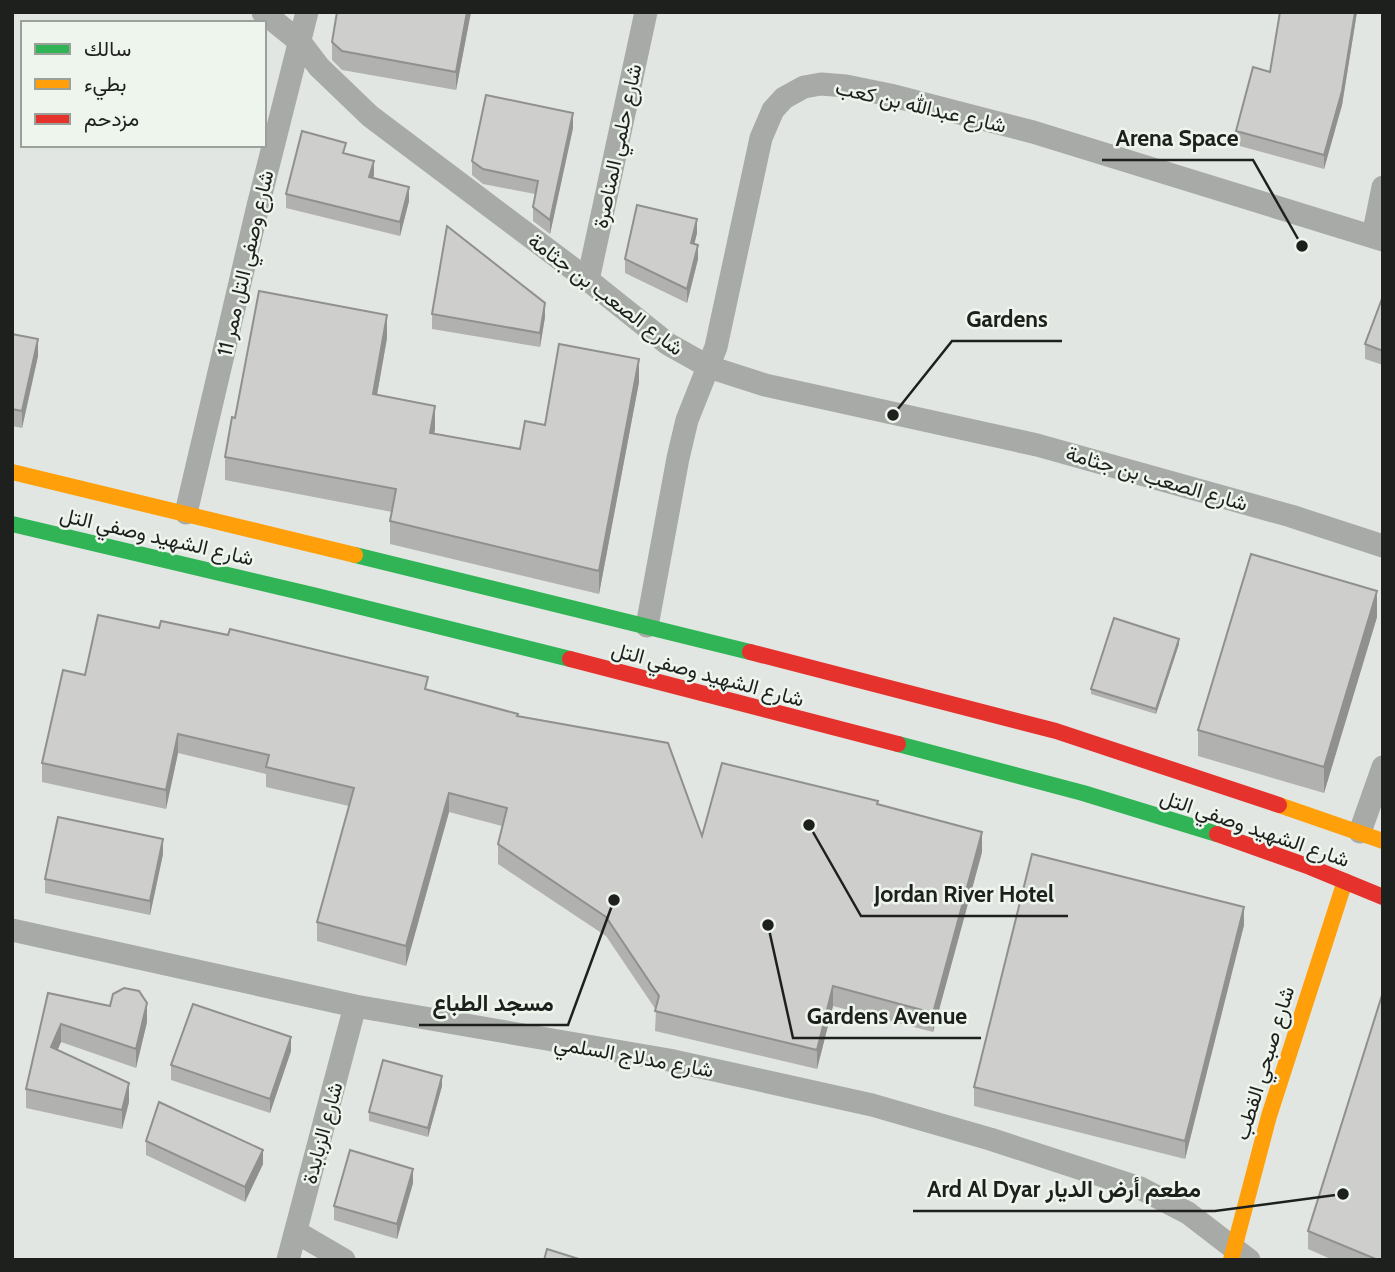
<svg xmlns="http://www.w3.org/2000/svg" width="1395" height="1272" font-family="Cabin,Vazirmatn,sans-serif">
<rect width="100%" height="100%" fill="#e2e6e2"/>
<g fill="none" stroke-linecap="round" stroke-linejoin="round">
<g stroke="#a7aaa6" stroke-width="23">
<polyline points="263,12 300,42 319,67 370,116 588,280 668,344 709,367 765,385 1037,445 1291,516 1383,546"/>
<polyline points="1373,236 1383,187"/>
<polyline points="588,280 646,12"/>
<polyline points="186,513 258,206 307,12"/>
<polyline points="647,626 678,458 687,420 716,347 761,138 773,110 784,98 804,87 821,84 846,86 890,95 1033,132 1383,240"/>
<polyline points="1360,832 1383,767"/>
<polyline points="12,930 355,1006 669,1060 872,1105 990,1139 1140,1188 1188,1213 1249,1260"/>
<polyline points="296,1232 344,1260"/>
<polyline points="288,1260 355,1006"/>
</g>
<g stroke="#30b455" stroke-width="16">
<polyline points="12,524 317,596 570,659"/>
<polyline points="355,555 750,652"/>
<polyline points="898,744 1083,793 1217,834"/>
</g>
<g stroke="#ff9f0a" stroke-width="16">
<polyline points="12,472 355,555"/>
<polyline points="1279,805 1383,841"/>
<polyline points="1231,1260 1269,1116 1345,881"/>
</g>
<g stroke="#e5322d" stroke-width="16">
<polyline points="750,652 1056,731 1279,805"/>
<polyline points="570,659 898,744"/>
<polyline points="1217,834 1310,867 1383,897"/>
</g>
</g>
<g fill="#b1b1af">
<polygon points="471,12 456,90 342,70 332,60 332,42"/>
<polygon points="1280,12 1357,12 1342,105 1324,169 1236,145 1236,131 1270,72"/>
<polygon points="573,128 550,234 533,221 533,207 535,194 483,184 472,175 472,161"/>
<polygon points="346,154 374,175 373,178 409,201 400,236 286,208 286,194"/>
<polygon points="697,233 694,244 698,259 687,303 625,273 625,259"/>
<polygon points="1383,296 1383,365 1365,359 1365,344"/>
<polygon points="432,314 545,317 540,347 432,329"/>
<polygon points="12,334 38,356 22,428 12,426"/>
<polygon points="387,338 377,395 435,429 434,433 520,449 545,425 639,382 599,594 390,544 390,521 392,512 225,480 225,457 235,418"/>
<polygon points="1377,617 1324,793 1198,756 1198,730"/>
<polygon points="1179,644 1156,714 1091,694 1091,689"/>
<polygon points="85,675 428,690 518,716 702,836 878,805 982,852 933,1032 833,1006 817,1069 655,1031 656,1010 606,936 498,864 498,844 502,826 449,812 406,966 317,941 317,922 349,806 266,787 266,774 178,753 166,809 42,782 42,763"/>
<polygon points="163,854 150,915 45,893 45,879"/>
<polygon points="1244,925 1185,1159 974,1106 974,1087"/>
<polygon points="48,993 147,1022 136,1068 61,1042 57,1050 129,1102 122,1129 26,1108 26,1089"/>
<polygon points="291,1051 270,1113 171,1080 171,1065"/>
<polygon points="442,1086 428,1137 369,1121 369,1112"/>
<polygon points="146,1141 263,1164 245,1202 146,1155"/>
<polygon points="413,1183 397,1239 334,1220 334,1206"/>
<polygon points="1308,1231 1383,1260 1333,1260 1308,1249"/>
</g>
<g fill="#90908f">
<polygon points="467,12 471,12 456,90 456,72"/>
<polygon points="1355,12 1357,12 1342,105 1324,169 1324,155"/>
<polygon points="573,113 573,128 550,234 550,220"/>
<polygon points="374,161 374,175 369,192 369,177"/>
<polygon points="409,187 409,201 400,236 400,222"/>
<polygon points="697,219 697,233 691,258 691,243"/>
<polygon points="698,245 698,259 687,303 687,289"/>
<polygon points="545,303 545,317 540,347 540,333"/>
<polygon points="387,315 387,338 373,417 373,394"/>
<polygon points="38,339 38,356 22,428 22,411"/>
<polygon points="639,359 639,382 599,594 599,571"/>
<polygon points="435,406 435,429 430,456 430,433"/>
<polygon points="1377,591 1377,617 1324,793 1324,767"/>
<polygon points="1179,639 1179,644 1156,714 1156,709"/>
<polygon points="178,734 178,753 166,809 166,790"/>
<polygon points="449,793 449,812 406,966 406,946"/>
<polygon points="982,832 982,852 933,1032 933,1013"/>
<polygon points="163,839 163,854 150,915 150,901"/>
<polygon points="1244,907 1244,925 1185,1159 1185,1141"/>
<polygon points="833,986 833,1006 817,1069 817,1050"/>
<polygon points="147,1003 147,1022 136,1068 136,1049"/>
<polygon points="61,1024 61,1042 51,1066 51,1047"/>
<polygon points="291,1037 291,1051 270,1113 270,1099"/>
<polygon points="442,1076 442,1086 428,1137 428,1128"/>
<polygon points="129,1083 129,1102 122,1129 122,1110"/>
<polygon points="263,1150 263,1164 245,1202 245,1187"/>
<polygon points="413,1169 413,1183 397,1239 397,1224"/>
</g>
<g fill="#cececc" stroke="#90908f" stroke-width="2">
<polygon points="337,12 467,12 456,72 342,51 332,42"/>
<polygon points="1280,12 1355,12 1342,91 1324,155 1236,131 1253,67 1270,72"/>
<polygon points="486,95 573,113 550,220 533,207 538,181 483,169 472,161"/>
<polygon points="302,131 346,143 343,153 374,161 369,177 409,187 400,222 286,194"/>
<polygon points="637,205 697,219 691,243 698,245 687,289 625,259"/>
<polygon points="447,226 545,303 540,333 432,314"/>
<polygon points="259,291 387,315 373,394 435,406 430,433 520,449 525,421 545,425 559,344 639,359 599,571 390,521 396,489 225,457 232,417 235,418"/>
<polygon points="1383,296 1383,351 1365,344"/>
<polygon points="12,334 38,339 22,411 12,409"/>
<polygon points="1251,554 1377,591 1324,767 1198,730"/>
<polygon points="98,615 159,628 161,621 228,635 230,629 428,677 425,689 518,714 517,716 668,743 702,836 722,763 878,801 877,804 982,832 933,1013 833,986 817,1050 655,1011 659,996 606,917 498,844 507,808 449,793 406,946 317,922 354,788 266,767 269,755 178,734 166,790 42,763 63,670 85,675"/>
<polygon points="1114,618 1179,639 1156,709 1091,689"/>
<polygon points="58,817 163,839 150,901 45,879"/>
<polygon points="1032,854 1244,907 1185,1141 974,1087"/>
<polygon points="124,988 139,991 147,1003 136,1049 61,1024 51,1047 129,1083 122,1110 26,1089 48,993 110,1006 113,994"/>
<polygon points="1383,992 1383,1260 1378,1260 1308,1231"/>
<polygon points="193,1004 291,1037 270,1099 171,1065"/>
<polygon points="383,1060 442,1076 428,1128 369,1112"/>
<polygon points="159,1102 263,1150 245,1187 146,1141"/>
<polygon points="350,1150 413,1169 397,1224 334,1206"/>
<polygon points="547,1249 582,1260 544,1260"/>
</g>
<g text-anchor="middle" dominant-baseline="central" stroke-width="5" stroke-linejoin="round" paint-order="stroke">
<g font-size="21" fill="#1d201d" stroke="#eef5ed">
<text transform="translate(921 106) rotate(13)">شارع عبدالله بن كعب</text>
<text transform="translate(617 146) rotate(-78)">شارع حلمي المناصرة</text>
<text transform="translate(245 263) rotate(-77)">شارع وصفي التل ممر 11</text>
<text transform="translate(606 294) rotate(37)">شارع الصعب بن جثامة</text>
<text transform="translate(1157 478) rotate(16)">شارع الصعب بن جثامة</text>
<text transform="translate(157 536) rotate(13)">شارع الشهيد وصفي التل</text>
<text transform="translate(708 674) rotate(15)">شارع الشهيد وصفي التل</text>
<text transform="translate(1255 828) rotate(19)">شارع الشهيد وصفي التل</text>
<text transform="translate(634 1056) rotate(10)">شارع مدلاج السلمي</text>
<text transform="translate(1264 1063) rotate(-73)">شارع صبحي القطب</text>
<text transform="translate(322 1133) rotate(-75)">شارع الزبابدة</text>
</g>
</g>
<path fill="none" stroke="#1d201d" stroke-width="2.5" d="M1302 246L1253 160H1102M893 415L952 341H1062M809 825L861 916H1068M614 900L568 1025H419M768 925L793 1038H981M1343 1194L1215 1211H913"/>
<g fill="#1d201d" stroke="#eef5ed" stroke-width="2.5">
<circle cx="1302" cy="246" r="7"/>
<circle cx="893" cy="415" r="7"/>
<circle cx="809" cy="825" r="7"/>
<circle cx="614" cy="900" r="7"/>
<circle cx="768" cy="925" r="7"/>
<circle cx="1343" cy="1194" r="7"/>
</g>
<g font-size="23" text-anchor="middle" font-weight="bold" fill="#1d201d" stroke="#eef5ed" stroke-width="5" stroke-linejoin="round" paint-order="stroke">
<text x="1177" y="146">Arena Space</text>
<text x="1007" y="327">Gardens</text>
<text x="964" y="902">Jordan River Hotel</text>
<text x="493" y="1011">مسجد الطباع</text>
<text x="887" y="1024">Gardens Avenue</text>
<text x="1064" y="1197">Ard Al Dyar مطعم أرض الديار</text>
</g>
<rect width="1395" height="1272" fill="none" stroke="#1d201d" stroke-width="28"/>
<rect x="21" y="21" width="245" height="126" fill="#eef5ed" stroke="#9aa09a" stroke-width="2"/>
<rect x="35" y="44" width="35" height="10" fill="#30b455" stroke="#9aa09a" stroke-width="2"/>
<text x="84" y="56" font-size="21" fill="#1d201d">سالك</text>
<rect x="35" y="79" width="35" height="10" fill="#ff9f0a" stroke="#9aa09a" stroke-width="2"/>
<text x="84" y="91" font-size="21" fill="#1d201d">بطيء</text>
<rect x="35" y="114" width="35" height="10" fill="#e5322d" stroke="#9aa09a" stroke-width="2"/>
<text x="84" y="126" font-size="21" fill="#1d201d">مزدحم</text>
</svg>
